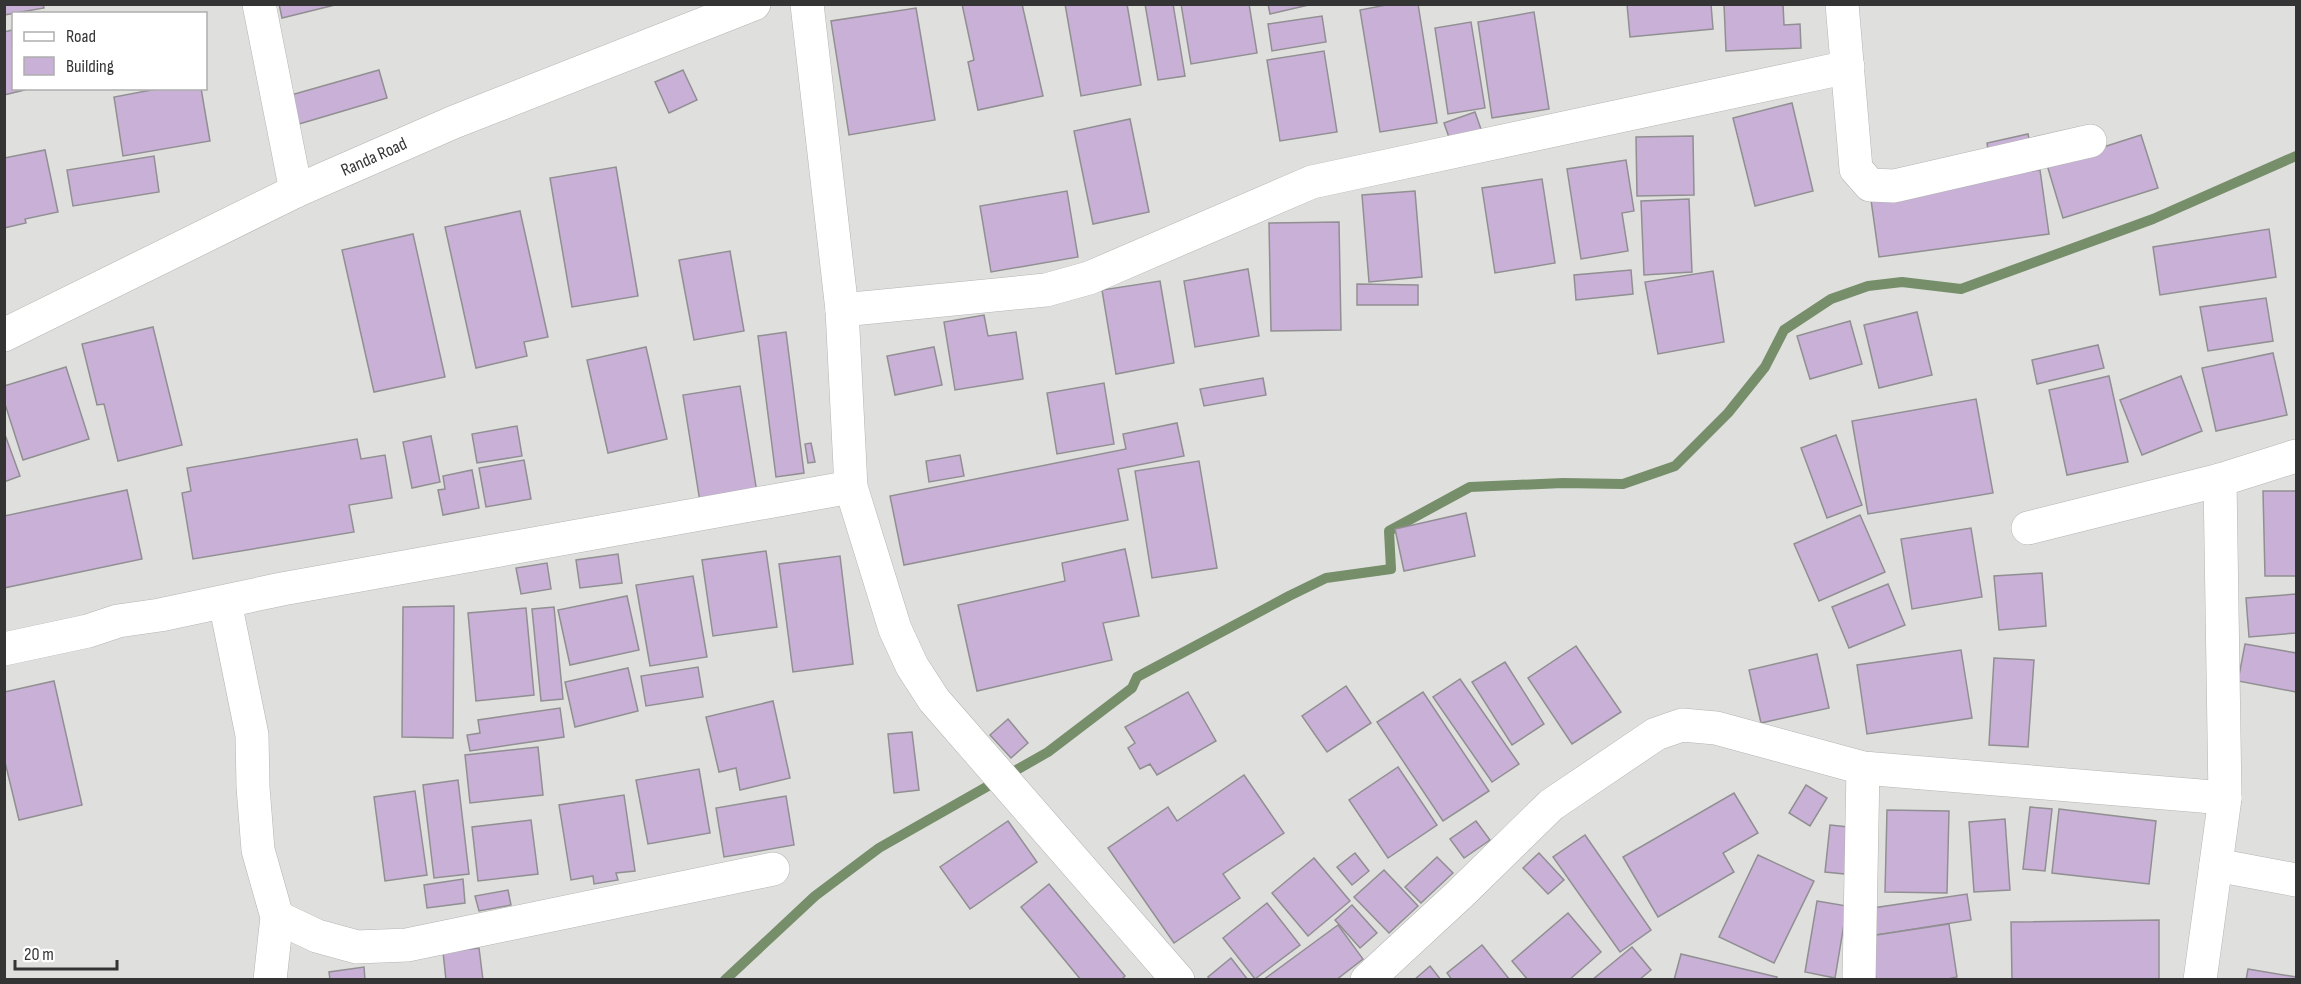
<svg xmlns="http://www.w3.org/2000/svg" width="2301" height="984" font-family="'Sofia Sans Condensed',sans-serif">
<rect width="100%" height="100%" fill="#dfe0de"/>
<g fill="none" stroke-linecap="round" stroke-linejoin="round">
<polyline stroke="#768e69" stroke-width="10" points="725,980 815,896 879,848 1048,752 1132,688 1137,677 1289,596 1326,578 1391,569 1389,531 1470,487 1563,483 1623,484 1675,466 1728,413 1765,367 1784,330 1831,299 1868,286 1902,282 1961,289 2153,219 2296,156"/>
</g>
<g fill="#c8b0d7" stroke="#918f92" stroke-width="1.5">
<polygon points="4,4 43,4 44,8 4,15"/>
<polygon points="279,4 339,4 282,18"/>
<polygon points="962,4 1022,4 1043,96 978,110 968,62 974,60"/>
<polygon points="1065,4 1127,4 1141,85 1081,96"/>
<polygon points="1145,4 1173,4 1185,76 1158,80"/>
<polygon points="1181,4 1249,4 1257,53 1191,64"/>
<polygon points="1268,4 1313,4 1270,14"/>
<polygon points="1391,4 1418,4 1437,123 1380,132 1360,10"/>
<polygon points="1627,4 1711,4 1713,29 1630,37"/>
<polygon points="1724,4 1783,4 1784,25 1800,24 1801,48 1726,51"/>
<polygon points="916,8 935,120 849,135 831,21"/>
<polygon points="1534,12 1549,109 1492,118 1478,22"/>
<polygon points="1322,16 1326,42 1272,51 1268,24"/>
<polygon points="1471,22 1485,108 1448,114 1435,28"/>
<polygon points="12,30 14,88 25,88 25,90 4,95 4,32"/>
<polygon points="1324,51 1337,132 1280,141 1267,60"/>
<polygon points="379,70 387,98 299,124 291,95"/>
<polygon points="683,70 697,100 669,113 655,82"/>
<polygon points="162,88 201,88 210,141 123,156 114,97"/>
<polygon points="1792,103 1813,191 1755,206 1733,118"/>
<polygon points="1475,112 1482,132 1451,143 1444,123"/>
<polygon points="1130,119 1149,212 1093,224 1074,131"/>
<polygon points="2028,134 2031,148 1989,156 1987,143"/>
<polygon points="2141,135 2158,188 2063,218 2047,165"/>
<polygon points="1693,136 1694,195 1637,196 1636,137"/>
<polygon points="45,150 58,212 25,219 26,223 4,228 4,158"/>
<polygon points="154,156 159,192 73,206 67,170"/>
<polygon points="1626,160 1634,211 1622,213 1628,251 1581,259 1567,169"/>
<polygon points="616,167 638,296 572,307 550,178"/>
<polygon points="2040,170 2049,234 1879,257 1870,193"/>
<polygon points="1542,179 1555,263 1495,273 1482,188"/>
<polygon points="1067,191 1078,257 991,272 980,206"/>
<polygon points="1415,191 1422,277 1369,282 1362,195"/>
<polygon points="1689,199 1692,272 1644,275 1641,201"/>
<polygon points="520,211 548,337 524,342 527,356 476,368 445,227"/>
<polygon points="1339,222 1341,330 1271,331 1269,223"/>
<polygon points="2269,229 2276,277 2160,295 2153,247"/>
<polygon points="413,234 445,377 374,392 342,250"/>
<polygon points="730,251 744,331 694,340 679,260"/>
<polygon points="1248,269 1259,336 1195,347 1184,281"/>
<polygon points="1631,270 1633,294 1576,300 1574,275"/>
<polygon points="1713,271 1724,342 1658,354 1645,282"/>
<polygon points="1160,281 1174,363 1116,374 1102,290"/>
<polygon points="1357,284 1418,285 1418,305 1357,305"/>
<polygon points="2266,298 2273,341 2208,351 2200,307"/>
<polygon points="1917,312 1932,375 1879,388 1864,325"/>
<polygon points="984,315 988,336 1016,332 1023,379 955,390 944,322"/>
<polygon points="1850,321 1862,364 1810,379 1797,336"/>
<polygon points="153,327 182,445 118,461 104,404 97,405 82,344"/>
<polygon points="786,332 804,473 776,477 758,336"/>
<polygon points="2098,345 2104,368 2037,384 2032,360"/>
<polygon points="646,347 667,439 608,453 587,360"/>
<polygon points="934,347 942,385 895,395 887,356"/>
<polygon points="2273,353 2287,415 2216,431 2202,368"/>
<polygon points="66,367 89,439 23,460 4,401 4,386"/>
<polygon points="2109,376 2128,462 2067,475 2049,390"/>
<polygon points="2181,376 2202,431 2142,455 2120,400"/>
<polygon points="1263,378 1266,395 1204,406 1200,389"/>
<polygon points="1104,383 1114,444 1057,454 1047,393"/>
<polygon points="740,386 757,493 700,502 683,395"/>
<polygon points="1976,399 1993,493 1868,514 1852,421"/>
<polygon points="1177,423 1184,456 1118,469 1128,520 904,565 890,496 1126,449 1123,434"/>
<polygon points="517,426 522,456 477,463 472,434"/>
<polygon points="4,432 20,476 4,482"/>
<polygon points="1836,435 1862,505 1827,518 1801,448"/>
<polygon points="431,436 440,482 412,488 403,442"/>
<polygon points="357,439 361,459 385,455 392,498 349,505 354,532 193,559 182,493 191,491 187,468"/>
<polygon points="811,443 815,462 808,463 805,444"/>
<polygon points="960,455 964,476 929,482 926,461"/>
<polygon points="524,460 531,499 486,507 479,468"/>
<polygon points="1199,461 1217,568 1152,578 1135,471"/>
<polygon points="472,470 479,508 443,515 438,490 445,489 443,476"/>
<polygon points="127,490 142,559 4,588 4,516"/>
<polygon points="2263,491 2296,491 2296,576 2265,576"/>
<polygon points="1466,513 1475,556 1404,571 1395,529"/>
<polygon points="1860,515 1885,572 1819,601 1794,544"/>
<polygon points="1971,528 1982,597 1912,609 1901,539"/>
<polygon points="1125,549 1139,616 1103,623 1112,660 977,691 958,605 1065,581 1062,563"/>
<polygon points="766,551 777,627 713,636 702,560"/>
<polygon points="618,554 622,583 580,588 576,560"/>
<polygon points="840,556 853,664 793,672 779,564"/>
<polygon points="547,563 551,589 521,594 516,568"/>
<polygon points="2042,573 2046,626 1999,630 1994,576"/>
<polygon points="693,576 707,657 650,666 636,585"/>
<polygon points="1888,584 1905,625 1849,648 1832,607"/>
<polygon points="2296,594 2296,633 2249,637 2246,598"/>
<polygon points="627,596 639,650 570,665 558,610"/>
<polygon points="454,606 453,738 402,737 403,607"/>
<polygon points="554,607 563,699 541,701 532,609"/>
<polygon points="526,608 534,695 476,701 468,613"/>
<polygon points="2245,644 2296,653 2296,692 2238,681"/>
<polygon points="1576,646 1621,712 1572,744 1528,678"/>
<polygon points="1961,650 1972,718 1867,734 1857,665"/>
<polygon points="1817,654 1829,708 1761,723 1749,670"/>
<polygon points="1994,658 2034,660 2028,747 1989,745"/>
<polygon points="1505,662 1544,724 1512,745 1472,682"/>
<polygon points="698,667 703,697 646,706 641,676"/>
<polygon points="628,668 638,711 575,727 565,682"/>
<polygon points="1460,679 1519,764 1492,782 1433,697"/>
<polygon points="54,681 82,805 19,820 4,758 4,692"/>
<polygon points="1346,686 1371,723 1327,752 1302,716"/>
<polygon points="1188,692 1216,741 1157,775 1150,764 1140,769 1128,748 1135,743 1125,727"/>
<polygon points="1423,692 1489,791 1443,821 1377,722"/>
<polygon points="773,701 790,778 740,790 736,768 719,772 706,717"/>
<polygon points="560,708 564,737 470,751 467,735 480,733 478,720"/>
<polygon points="1008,719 1028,743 1011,758 990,735"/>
<polygon points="912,732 919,790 894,793 888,734"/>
<polygon points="538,747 543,795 470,803 465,755"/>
<polygon points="1398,767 1437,825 1388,858 1349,800"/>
<polygon points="699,769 710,833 648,844 636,780"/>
<polygon points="1244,775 1284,833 1223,874 1240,898 1174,943 1108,848 1168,807 1177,821"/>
<polygon points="458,780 469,874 434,878 423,785"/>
<polygon points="1806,785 1827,798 1810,826 1789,813"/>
<polygon points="415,791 427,875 385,881 374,797"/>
<polygon points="1734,793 1758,833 1723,853 1734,872 1658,917 1623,857"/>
<polygon points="624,795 635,871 616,873 618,880 594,884 593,876 571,880 559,805"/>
<polygon points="786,796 794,845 724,857 716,808"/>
<polygon points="2030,807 2052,809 2045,871 2023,869"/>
<polygon points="2059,809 2156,821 2149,884 2052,873"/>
<polygon points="1887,810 1949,811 1947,893 1885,892"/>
<polygon points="2005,819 2010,890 1974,892 1969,822"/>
<polygon points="531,820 538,874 478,881 472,827"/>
<polygon points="1008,821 1037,862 970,909 940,867"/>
<polygon points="1476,821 1490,840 1464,858 1450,839"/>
<polygon points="1830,825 1858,828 1854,875 1825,872"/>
<polygon points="1585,835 1651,930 1620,952 1553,857"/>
<polygon points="1355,853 1369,871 1352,885 1337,867"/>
<polygon points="1539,853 1564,880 1548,894 1523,868"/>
<polygon points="1758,855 1814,881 1774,963 1719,937"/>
<polygon points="1437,857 1453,873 1421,903 1405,887"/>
<polygon points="1314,858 1350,901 1308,936 1272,893"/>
<polygon points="1384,870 1418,906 1389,933 1354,897"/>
<polygon points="463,879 465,903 427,908 424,885"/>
<polygon points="1049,884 1125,976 1121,980 1081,980 1021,907"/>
<polygon points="508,890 511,905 479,911 475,896"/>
<polygon points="1967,894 1971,920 1870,936 1866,909"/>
<polygon points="1817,901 1847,906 1835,978 1805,972"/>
<polygon points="1267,903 1300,945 1255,979 1223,938"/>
<polygon points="1352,905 1377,933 1360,948 1335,920"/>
<polygon points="1568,913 1601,952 1569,980 1528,980 1512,961"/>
<polygon points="2159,920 2159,980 2012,980 2011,922"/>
<polygon points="1949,924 1957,977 1943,980 1876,980 1870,936"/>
<polygon points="1338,925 1363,959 1336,980 1263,980"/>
<polygon points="1482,945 1510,980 1452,980 1447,973"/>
<polygon points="1632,947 1651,970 1639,980 1592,980"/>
<polygon points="479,948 483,980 446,980 443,952"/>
<polygon points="1681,954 1777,977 1776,980 1674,980"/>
<polygon points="1231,958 1248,980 1210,980 1208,977"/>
<polygon points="1430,966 1441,980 1414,980"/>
<polygon points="364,967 365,980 330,980 329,972"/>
<polygon points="2248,969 2296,977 2296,980 2246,980"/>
</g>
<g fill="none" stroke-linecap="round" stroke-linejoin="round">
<defs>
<g id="minor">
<polyline points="259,4 296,191"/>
<polyline points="807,4 842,310 851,487 895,629 912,666 934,700 1178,980"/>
<polyline points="1842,4 1856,169 1870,185 1894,186 2090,141"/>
<polyline points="842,310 1046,290 1089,278 1312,182 1848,67"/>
<polyline points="4,335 296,191 454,122 754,4"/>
<polyline points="2028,528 2220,480 2296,456"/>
<polyline points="225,602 252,735 253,787 258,850 277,917 270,980"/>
<polyline points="4,649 88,631 118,621 160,615 282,589 851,487"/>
<polyline points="2216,865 2296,880"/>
<polyline points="277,917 317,936 357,947 407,945 773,869"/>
<polyline points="1367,980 1460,894 1551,805 1656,734 1682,725 1716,728 1863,768 2225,798"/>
<polyline points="1859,980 1863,768"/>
<polyline points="2200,980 2225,798 2220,480"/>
</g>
</defs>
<use href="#minor" stroke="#b3b5b2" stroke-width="34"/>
<use href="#minor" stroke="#fff" stroke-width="33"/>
</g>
<g text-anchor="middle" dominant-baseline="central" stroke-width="4.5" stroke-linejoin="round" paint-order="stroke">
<g font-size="18" fill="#333433" stroke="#fff">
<text transform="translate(374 157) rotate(-24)">Randa Road</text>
</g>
</g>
<rect width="2301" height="984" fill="none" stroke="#333433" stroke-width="12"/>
<rect x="12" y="12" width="195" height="78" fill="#ffffff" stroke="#adaead" stroke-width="1.5"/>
<rect x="24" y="32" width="30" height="9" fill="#ffffff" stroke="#adaead" stroke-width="1.5"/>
<text x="66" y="42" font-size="18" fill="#333433">Road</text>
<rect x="24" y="57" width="30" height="18" fill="#c8b0d7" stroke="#adaead" stroke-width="1.5"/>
<text x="66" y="72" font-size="18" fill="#333433">Building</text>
<path d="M15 960v9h102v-9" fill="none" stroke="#333433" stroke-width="3"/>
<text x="24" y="960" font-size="18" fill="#333433" stroke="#ffffff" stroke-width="4.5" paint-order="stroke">20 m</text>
</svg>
